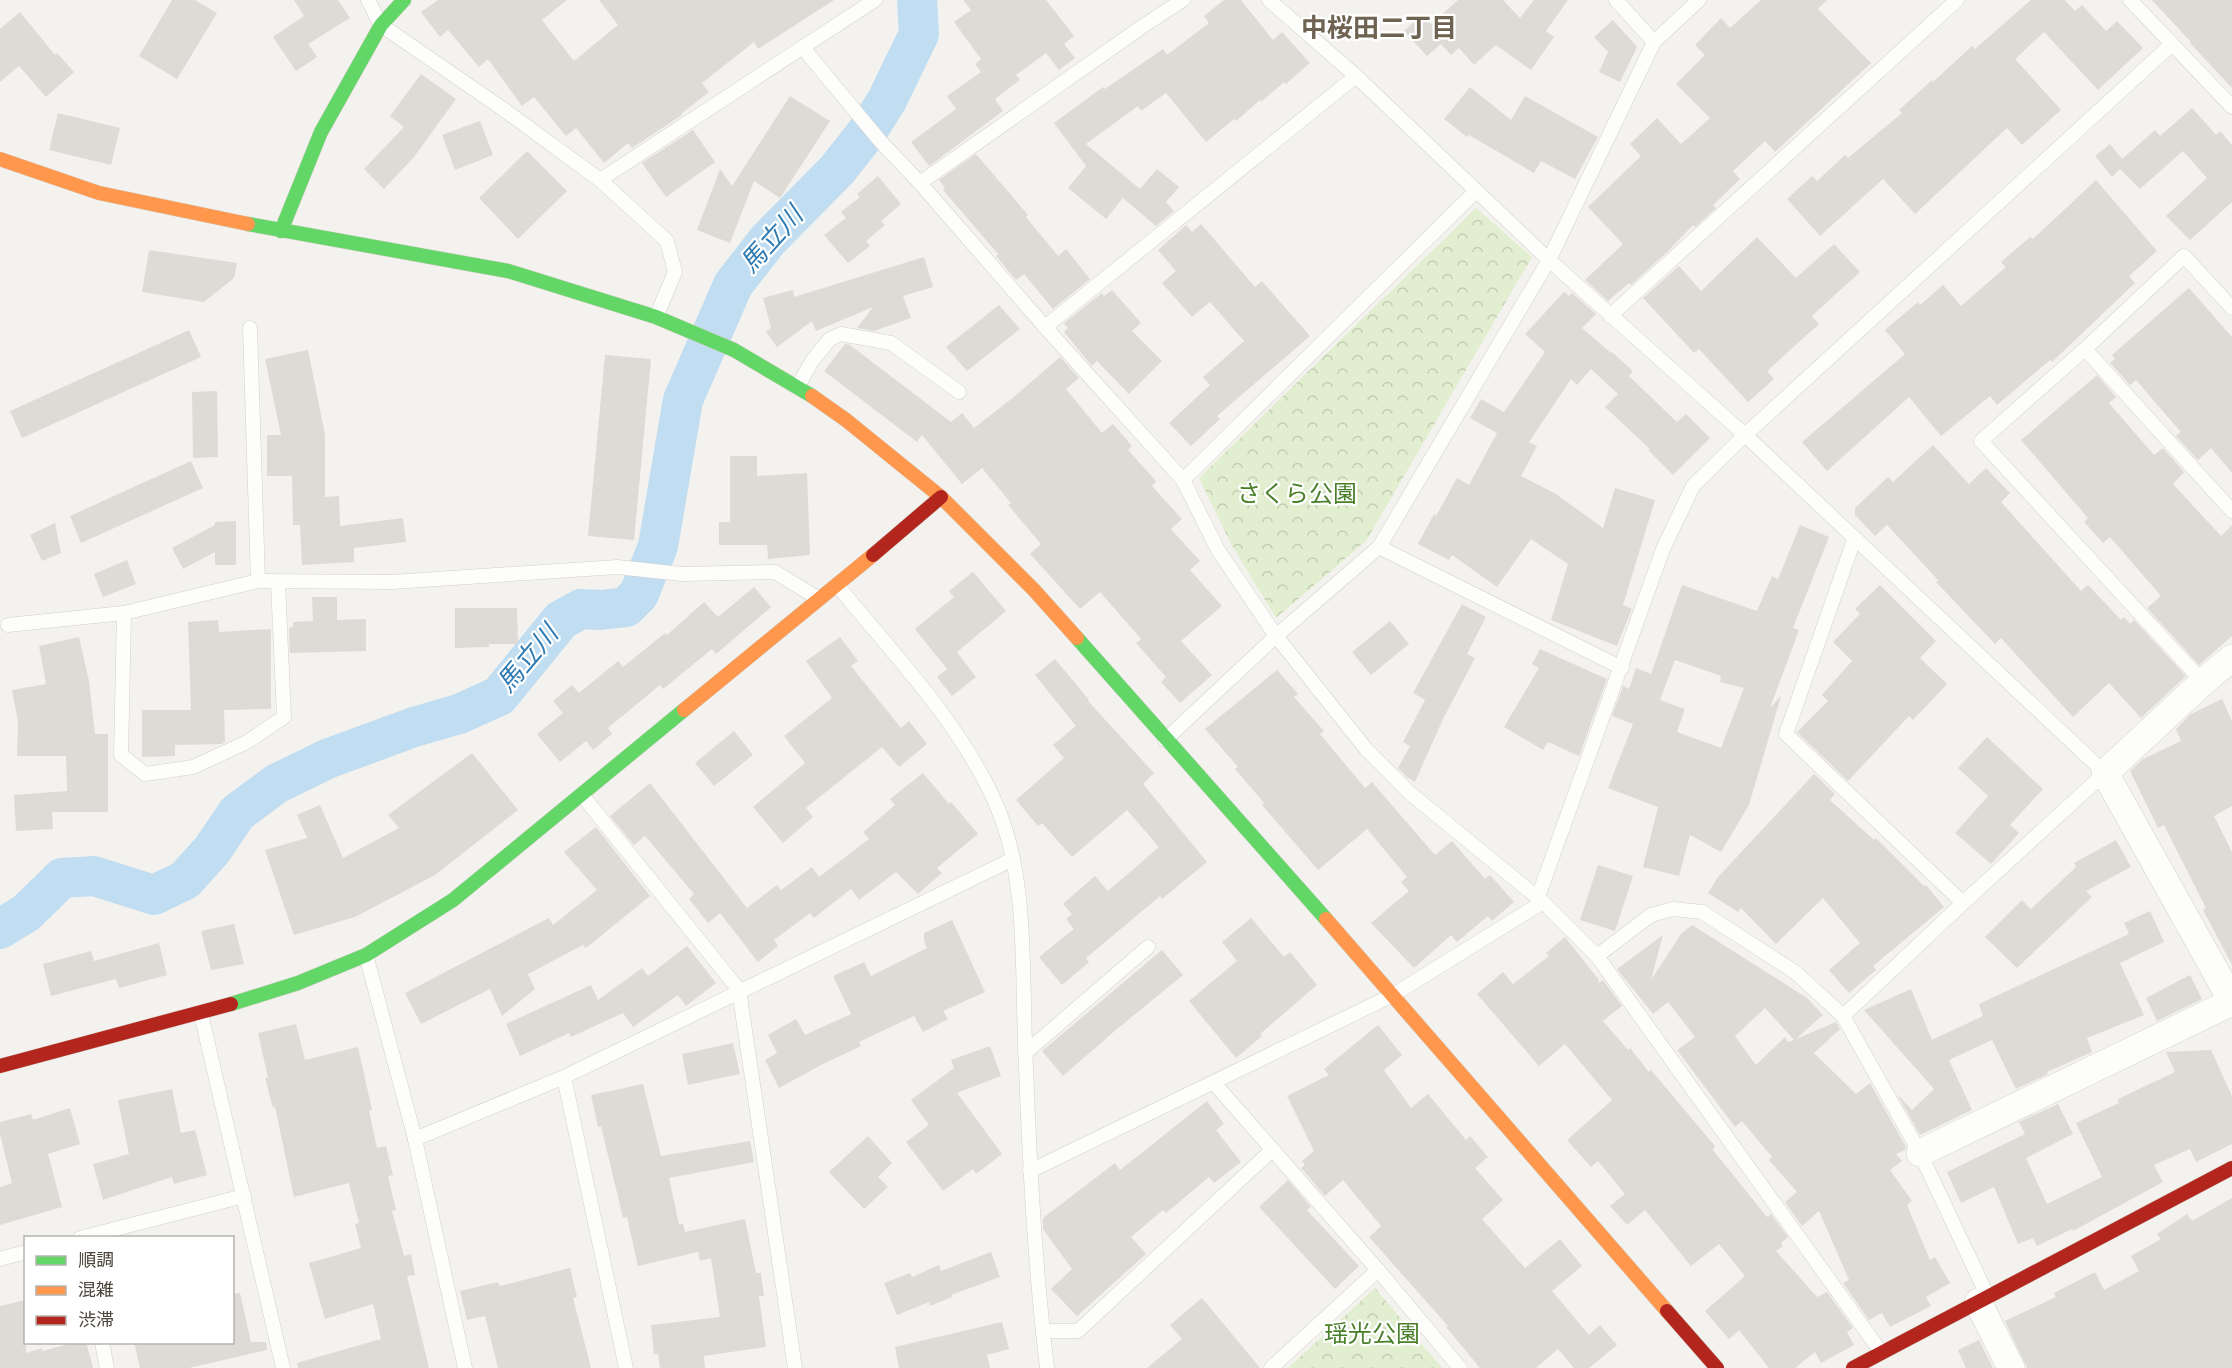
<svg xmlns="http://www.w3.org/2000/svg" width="2232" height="1368" font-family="'Alegreya Sans','Noto Sans JP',sans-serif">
<defs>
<pattern id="forest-crowns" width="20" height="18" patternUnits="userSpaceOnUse" patternTransform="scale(1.5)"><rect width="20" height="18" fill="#e1eecf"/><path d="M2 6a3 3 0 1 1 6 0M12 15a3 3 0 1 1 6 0" fill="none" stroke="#c3cdb2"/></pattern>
</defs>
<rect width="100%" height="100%" fill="#f4f2ee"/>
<g fill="url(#forest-crowns)">
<polygon points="1476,208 1532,257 1366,541 1276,618 1230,542 1199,478"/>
<polygon points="1375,1288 1442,1368 1288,1368"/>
</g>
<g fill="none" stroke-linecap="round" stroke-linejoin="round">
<polyline stroke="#c0ddf1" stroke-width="40" points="0,929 26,913 62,878 94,876 154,895 185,880 212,850 237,813 276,784 327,759 414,727 459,714 499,696 561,620 581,609 601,610 626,607 639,594 658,546 683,400 733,285 767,241 837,170 867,132 887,100 919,34 917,0"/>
</g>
<g fill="#dedbd6" fill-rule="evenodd">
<polygon points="172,0 195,0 217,13 177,79 139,56"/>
<polygon points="294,0 338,0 350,18 308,44 317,57 296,71 273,37 304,16"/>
<polygon points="438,0 567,0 542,20 574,61 618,25 599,0 834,0 758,49 754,42 702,83 709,92 681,114 682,115 632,148 628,143 604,163 576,128 566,136 534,97 522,106 488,59 479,67 448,30 440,37 421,12"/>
<polygon points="963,0 1046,0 1074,36 1064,44 1075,58 1059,70 1046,53 1016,75 1020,80 995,99 1003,111 929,166 911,142 956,109 947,96 981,72 975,64 981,59 954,22 971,10"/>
<polygon points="1224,0 1241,0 1273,40 1282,32 1310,63 1286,84 1284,82 1261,102 1260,100 1236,121 1234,119 1206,142 1166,93 1141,111 1138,106 1086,144 1140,189 1157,169 1179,187 1166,202 1174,211 1156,226 1123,198 1106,219 1068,188 1086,166 1054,123 1103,87 1105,89 1163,49 1167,55 1209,23 1204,16"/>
<polygon points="1458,0 1503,0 1520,18 1534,0 1568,0 1546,31 1554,37 1531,70 1496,45 1474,65 1459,48 1451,55 1441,44 1427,56 1404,31 1422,14 1431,24"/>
<polygon points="1761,0 1827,0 1818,9 1871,63 1775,152 1765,141 1733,171 1740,179 1713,205 1716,208 1695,227 1693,225 1667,252 1631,285 1629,283 1608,301 1585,280 1623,244 1588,207 1641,156 1630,144 1657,118 1681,144 1710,118 1676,84 1705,55 1695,45 1721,18 1730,28"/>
<polygon points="2031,0 2065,0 2075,11 2082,5 2106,31 2117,21 2143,48 2098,90 2044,32 2015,59 2061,110 2022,145 2007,128 1915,214 1883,179 1820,236 1787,199 1812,176 1817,181 1845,155 1848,158 1902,113 1899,110 1932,80 1933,82 1972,46 1975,49"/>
<polygon points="2152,0 2232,0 2232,88 2190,43 2191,42"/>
<polygon points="20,12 55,55 57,53 74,72 46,97 19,66 0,82 0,29"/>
<polygon points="1613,20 1637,47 1620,82 1599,72 1608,52 1594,37"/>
<polygon points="421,74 456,99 414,157 384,189 364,169 404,127 390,116"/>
<polygon points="1470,87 1511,120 1525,96 1598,137 1575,179 1541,161 1534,173 1469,135 1467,137 1444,119"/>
<polygon points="790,96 830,121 780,198 754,181 730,243 697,230 720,169 732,186"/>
<polygon points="2192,108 2216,135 2220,131 2232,145 2232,202 2190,240 2166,216 2207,178 2183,151 2140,189 2120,169 2112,177 2095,156 2110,144 2122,159 2155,130 2160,136"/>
<polygon points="58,113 120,128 111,165 49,150"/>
<polygon points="480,121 493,155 455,170 442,135"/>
<polygon points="693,130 715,162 666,197 642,163"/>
<polygon points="527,151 567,191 518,239 479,198"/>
<polygon points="976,154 1028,215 1026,217 1058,256 1066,249 1090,279 1053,309 1024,274 1016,280 996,256 998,254 943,190 945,188 939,180"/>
<polygon points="878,176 901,204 881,221 885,225 866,241 870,246 848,263 824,235 846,218 841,212 860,197 857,194"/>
<polygon points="2096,180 2157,251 2129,276 2135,283 2052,362 2050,360 1997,405 1990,396 1941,436 1909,397 1827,471 1802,442 1905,354 1885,330 1918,302 1920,305 1943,285 1961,306 2006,267 2001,262 2030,237 2033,239"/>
<polygon points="1201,224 1255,287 1262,281 1310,336 1217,416 1220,419 1191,446 1169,423 1210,385 1203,377 1244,341 1210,302 1192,317 1162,283 1176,271 1158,250 1186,225 1192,232"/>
<polygon points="1757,237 1796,278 1834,244 1860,272 1812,316 1819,324 1767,371 1774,379 1748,402 1699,349 1694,353 1643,298 1679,266 1701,291"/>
<polygon points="149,250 237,263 234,278 204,302 142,292"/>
<polygon points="924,257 933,287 903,296 911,318 874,331 857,328 873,307 816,331 812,321 777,347 766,332 771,328 763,298 793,290 794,297"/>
<polygon points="2189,288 2232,337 2232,473 2211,448 2198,460 2176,436 2181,432 2136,380 2130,385 2110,363 2115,359 2112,355"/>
<polygon points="1112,290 1141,323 1132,331 1162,361 1129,394 1097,361 1092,366 1064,332 1068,328 1064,323 1102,293 1104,296"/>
<polygon points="1564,292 1569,296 1572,293 1596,314 1582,328 1611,353 1612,352 1633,371 1629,376 1677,422 1686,414 1710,438 1673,475 1648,450 1650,449 1605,407 1618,394 1591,369 1577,385 1571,379 1529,442 1537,446 1521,476 1556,494 1603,528 1615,488 1655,500 1623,605 1632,609 1617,646 1551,620 1568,564 1531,539 1497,587 1452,555 1449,560 1418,544 1434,514 1436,516 1457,478 1469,485 1497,433 1470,418 1481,399 1504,412 1545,352 1525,334"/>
<polygon points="999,305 1020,329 967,371 946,347"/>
<polygon points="189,330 201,357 22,438 10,411"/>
<polygon points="845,344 850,345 951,422 962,413 974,428 1015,396 1060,357 1079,378 1066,389 1102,433 1113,424 1132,446 1128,450 1156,481 1152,486 1182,519 1171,529 1200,561 1190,570 1222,606 1181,641 1212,675 1180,703 1161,682 1166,677 1136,643 1141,639 1100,592 1080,609 1030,554 1041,544 1008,505 1011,503 982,468 962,484 922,435 917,442 824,371"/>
<polygon points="308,350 325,435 325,497 339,496 340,526 403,518 406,542 354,548 354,562 302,565 300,525 293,525 292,476 267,476 267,435 281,435 265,359"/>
<polygon points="605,355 651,359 634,540 588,536"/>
<polygon points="2097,375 2116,397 2109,403 2154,455 2163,448 2184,472 2173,484 2221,536 2232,525 2232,636 2199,665 2147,608 2161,596 2110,537 2103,543 2084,522 2088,518 2021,440"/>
<polygon points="217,391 218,457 193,458 192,392"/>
<polygon points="1933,445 1969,484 1986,468 2010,493 2001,502 2081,591 2088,585 2121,620 2124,617 2130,624 2134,620 2186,676 2141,718 2109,683 2073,717 2001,638 1995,644 1936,582 1938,580 1887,525 1875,536 1855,515 1855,508 1888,477 1893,482"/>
<polygon points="730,456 757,456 757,476 807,473 810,555 768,559 767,545 719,545 719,522 730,522"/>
<polygon points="191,461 203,488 81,543 70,516"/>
<polygon points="236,521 236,565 215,565 215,552 183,569 172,548 215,525 215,522"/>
<polygon points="55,523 61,553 42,561 30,535"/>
<path d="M1800,525L1829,537L1793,628L1799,630L1770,708L1781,696L1749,805L1721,852L1690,835L1679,876L1643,867L1658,807L1608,788L1633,724L1612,716L1623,686L1629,689L1636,668L1651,674L1682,585L1757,611L1772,576L1778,579ZM1675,660L1721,676L1720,682L1744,688L1721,748L1677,732L1685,709L1660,700Z"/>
<polygon points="127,560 136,584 103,597 94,574"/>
<polygon points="973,572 1006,611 957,652 976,677 952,696 937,677 947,669 915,629 954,597 949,591"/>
<polygon points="1880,585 1936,641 1920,658 1947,684 1913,720 1909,716 1848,781 1797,732 1828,701 1822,695 1852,661 1833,642 1860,614 1855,609"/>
<polygon points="754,587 771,607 716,654 712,649 663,689 660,685 608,728 612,734 593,750 586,741 560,762 537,734 563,713 553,701 572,685 579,693 618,661 623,667 665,633 667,635 704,602 718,617"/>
<polygon points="312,597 337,597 337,620 366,619 366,651 290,653 289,628 293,627 293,622 313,621"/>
<polygon points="1462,604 1486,617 1467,654 1475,658 1443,719 1415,782 1407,777 1398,768 1410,746 1403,742 1425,700 1413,693"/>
<polygon points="455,608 517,608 518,644 489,644 489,647 455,648"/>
<polygon points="218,620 219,632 271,629 271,709 224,710 225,742 222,744 175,745 175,756 142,757 142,710 191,710 188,622"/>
<polygon points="1390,621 1409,644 1371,675 1352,652"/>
<polygon points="79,637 89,681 95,734 108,734 108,812 52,812 53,829 16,831 14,795 67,791 66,756 17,756 18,722 12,690 46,684 39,646"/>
<polygon points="840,637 858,661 851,666 901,728 909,721 927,744 899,767 882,747 806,808 813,817 783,843 753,807 805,763 784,736 832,698 806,661"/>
<polygon points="1540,649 1607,679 1579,756 1548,742 1543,750 1504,727 1539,668 1532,664"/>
<polygon points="1055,659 1089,700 1088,701 1154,773 1143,784 1207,862 1162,899 1160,896 1086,958 1089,962 1062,985 1039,957 1074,929 1066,919 1072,914 1063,904 1095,876 1108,891 1159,847 1127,810 1072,857 1042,823 1038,826 1016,800 1064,758 1053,745 1076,726 1035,675"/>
<polygon points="1277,670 1298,694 1294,697 1324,731 1320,734 1365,788 1372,782 1435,855 1452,841 1485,879 1490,875 1514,902 1492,921 1488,916 1457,942 1451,935 1414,968 1371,923 1409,891 1401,882 1407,877 1367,829 1318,870 1262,805 1264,803 1235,769 1238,767 1205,729"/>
<polygon points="2222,699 2232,721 2232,806 2214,816 2232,852 2232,965 2203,910 2206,908 2164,825 2158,828 2130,771 2143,759 2181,741 2176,729 2191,714"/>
<polygon points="734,731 753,755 714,786 695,763"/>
<polygon points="1987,737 2043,789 2010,825 2019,833 1991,864 1955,833 1988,796 1958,768"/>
<polygon points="472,753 518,810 435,875 355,917 294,935 265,850 307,838 297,815 320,805 343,858 399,828 388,815"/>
<polygon points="923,773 949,804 951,802 978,834 937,868 942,873 918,894 896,872 859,900 851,889 814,918 810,913 774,940 778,946 758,962 720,913 708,923 689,899 694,894 645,836 634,845 610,816 650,783 747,908 777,885 781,890 812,867 819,877 869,839 863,832 895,805 890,799"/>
<polygon points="1814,774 1835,794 1830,800 1874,840 1876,838 1924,886 1926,885 1944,907 1873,966 1876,970 1849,993 1829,970 1860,943 1823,898 1776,944 1741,908 1738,912 1708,893 1718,877"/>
<polygon points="596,827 650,896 586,948 583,945 528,974 535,989 502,1016 490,989 421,1024 405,993 549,918 553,925 597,890 564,852"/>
<polygon points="2116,840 2131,867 2086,891 2092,897 2017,968 1985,937 2022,900 2031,909 2076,867 2074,863"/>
<polygon points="1598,865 1633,876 1615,931 1580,920"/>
<polygon points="2150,911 2164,942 2120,963 2144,1015 2087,1038 2092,1052 2047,1072 2048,1074 2016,1089 1992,1040 1949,1060 1972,1110 1920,1135 1897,1094 1912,1110 1934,1089 1864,1010 1911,989 1932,1040 1983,1016 1979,1004 2129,934 2124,923"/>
<polygon points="1251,918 1284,957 1290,952 1317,985 1260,1034 1262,1036 1236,1058 1189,1001 1237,961 1222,942"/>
<polygon points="952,920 985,992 943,1011 948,1019 923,1032 914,1016 859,1042 861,1046 821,1065 779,1088 765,1060 777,1053 768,1035 796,1019 805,1035 851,1014 833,976 864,962 871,976 927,948 924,940 924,933"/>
<polygon points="234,924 244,964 211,970 201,931"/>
<path d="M1692,925L1807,998L1823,1015L1796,1039L1836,1022L1840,1029L1814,1053L1856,1094L1870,1083L1906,1147L1905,1150L1896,1154L1902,1161L1890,1170L1912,1201L1907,1205L1930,1260L1935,1257L1950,1283L1926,1297L1931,1306L1890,1327L1882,1313L1869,1320L1843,1283L1849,1280L1819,1211L1802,1226L1785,1202L1797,1192L1769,1160L1772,1157L1742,1121L1735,1127L1677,1050L1695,1037L1668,1002L1653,1014L1617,969L1663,935L1651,980L1681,934ZM1765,1008L1794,1040L1788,1042L1785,1037L1756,1065L1735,1036Z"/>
<polygon points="1565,937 1599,980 1598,983 1603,980 1622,1006 1603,1021 1628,1050 1630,1048 1649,1072 1651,1070 1715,1146 1713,1150 1767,1217 1771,1214 1788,1237 1781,1243 1783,1246 1776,1251 1817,1297 1827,1292 1853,1328 1847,1332 1854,1345 1821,1363 1815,1352 1795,1368 1769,1368 1739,1330 1729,1339 1705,1311 1745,1276 1719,1244 1691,1266 1645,1210 1627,1225 1610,1206 1625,1194 1598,1161 1591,1167 1567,1140 1612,1100 1565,1044 1539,1066 1477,994 1503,972 1513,984 1549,956 1546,953"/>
<polygon points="159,943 167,975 119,988 116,979 51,996 43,964 91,951 94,961"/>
<polygon points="687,946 716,983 686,1006 678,995 633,1027 623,1013 571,1037 569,1033 520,1056 506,1024 591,985 598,1000 642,968 648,976"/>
<polygon points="1162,950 1183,975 1117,1029 1063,1076 1042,1051"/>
<polygon points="2190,975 2202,999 2157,1021 2146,998"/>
<polygon points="296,1024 305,1060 358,1047 372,1110 369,1111 377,1148 386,1146 393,1175 388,1176 396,1210 392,1211 404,1256 411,1254 415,1275 407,1276 429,1368 298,1368 297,1363 381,1339 373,1304 325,1319 309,1263 361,1248 355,1224 359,1223 349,1183 294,1197 275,1107 273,1108 265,1078 268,1078 258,1033"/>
<polygon points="1378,1025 1402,1055 1384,1070 1411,1108 1428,1094 1466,1140 1470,1136 1488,1157 1475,1168 1503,1200 1482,1219 1525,1268 1560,1239 1582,1266 1552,1291 1589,1335 1600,1325 1617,1345 1589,1368 1574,1368 1558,1349 1536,1368 1480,1368 1446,1327 1448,1326 1369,1237 1381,1226 1343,1180 1325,1196 1301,1168 1305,1165 1302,1161 1314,1151 1287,1096 1329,1075 1324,1069"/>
<polygon points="733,1043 740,1074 688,1085 682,1054"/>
<polygon points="990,1046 1001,1076 957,1093 1002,1154 976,1174 973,1169 943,1191 906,1142 929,1125 911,1100 954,1068 951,1060"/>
<polygon points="2211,1050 2232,1096 2232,1144 2196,1162 2190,1149 2154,1165 2163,1182 2073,1231 2072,1229 2037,1246 2033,1238 2018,1244 1994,1187 1961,1203 1947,1172 2025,1134 2019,1122 2058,1104 2073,1134 2026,1158 2047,1204 2102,1177 2076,1123 2119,1103 2118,1099 2175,1072 2166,1052"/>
<polygon points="643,1084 661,1156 750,1141 754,1162 669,1178 679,1224 683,1224 685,1232 745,1219 756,1273 761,1273 764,1296 759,1296 766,1347 704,1356 705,1368 660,1368 658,1354 654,1354 651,1325 720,1317 711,1258 700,1261 698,1252 638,1266 627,1217 623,1218 601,1126 598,1127 591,1095"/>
<polygon points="172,1089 181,1133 195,1130 207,1175 174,1184 172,1177 103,1200 93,1164 129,1154 118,1100"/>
<polygon points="1207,1101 1224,1124 1216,1130 1241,1162 1214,1183 1209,1177 1166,1213 1163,1210 1131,1237 1146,1254 1077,1316 1051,1289 1072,1269 1043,1229 1043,1218 1115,1163 1120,1170"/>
<polygon points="70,1108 80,1144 48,1154 62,1207 0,1225 0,1187 12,1183 0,1134 0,1122 31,1114 33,1120"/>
<polygon points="868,1136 892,1163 878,1177 888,1187 864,1209 829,1172"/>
<polygon points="1288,1180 1311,1207 1307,1210 1359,1266 1335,1289 1259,1207"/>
<polygon points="2232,1198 2232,1368 2027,1368 2005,1321 2056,1297 2054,1293 2095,1272 2104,1290 2139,1271 2131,1256 2161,1239 2157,1234 2187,1214 2192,1221"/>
<polygon points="991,1252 1000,1277 951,1295 952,1297 930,1306 929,1302 897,1315 884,1283 910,1273 912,1277 939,1265 941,1271"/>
<polygon points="570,1268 577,1297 573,1298 591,1368 498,1368 485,1316 467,1320 460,1291 498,1282 500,1286"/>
<polygon points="240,1293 251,1342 266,1342 267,1350 189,1368 140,1368 134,1342 232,1342 232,1294"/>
<polygon points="1202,1298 1260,1368 1147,1368 1182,1339 1170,1325"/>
<polygon points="26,1300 26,1353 42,1348 42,1351 77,1342 86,1342 93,1368 0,1368 0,1306"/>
<polygon points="1002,1322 1009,1349 987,1355 990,1368 899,1368 895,1347"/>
<polygon points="1979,1340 1993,1368 1966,1368 1958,1350"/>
</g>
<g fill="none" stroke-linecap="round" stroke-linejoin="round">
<defs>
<g id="lane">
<polyline points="368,0 381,25 503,109 600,180 667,241 675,272 656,317"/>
<polyline points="1269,0 1356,76 1549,260 1745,435 2105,773 1963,903 1843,1016"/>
<polyline points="1616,0 1654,42"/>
<polyline points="2130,0 2232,107"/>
<polyline points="803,48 881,142 920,183 1045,327 1183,480 1218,550 1276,636 1366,749 1411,794 1543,902 1597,956 1651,915 1673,909 1702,912 1795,972 1843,1016 1920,1153 1988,1297"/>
<polyline points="600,180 875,0"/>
<polyline points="920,183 1143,26 1183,0"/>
<polyline points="1610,316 1957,0"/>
<polyline points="1045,327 1356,76"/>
<polyline points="250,328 258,581"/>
<polyline points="2085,349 2232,511"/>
<polyline points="798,386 812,361 830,339 841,334 891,343 959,392"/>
<polyline points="1183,480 1476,191"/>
<polyline points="1854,540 1786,734 1963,903"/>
<polyline points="1379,547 1622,668"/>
<path d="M837,585C894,655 963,725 998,809C1027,879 1022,967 1025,1042C1029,1151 1034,1260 1047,1368"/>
<polyline points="124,613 121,755 145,774 193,767 247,742 284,717 278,582"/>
<polyline points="8,625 124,613 258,581 392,582 617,567 682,574 775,572 819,599"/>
<polyline points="2203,682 1981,441 2085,349 2184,256 2232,308"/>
<polyline points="1165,740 1276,636 1379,547 1549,260 1654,42 1699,0"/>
<polyline points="582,795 739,990 795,1368"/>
<polyline points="1538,897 1663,549 1693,486 1745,435 2172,44"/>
<polyline points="366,955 415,1139 465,1368"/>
<polyline points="1597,956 1881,1352"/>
<polyline points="201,1014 283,1368"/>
<polyline points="1025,1053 1148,947"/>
<polyline points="564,1077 626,1368"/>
<polyline points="1214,1083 1378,1270 1460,1368"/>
<polyline points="415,1139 564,1077 1013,859"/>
<polyline points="1030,1171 1393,995 1543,902"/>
<polyline points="80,1238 244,1196"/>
<polyline points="0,1259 26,1252"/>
<polyline points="1043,1331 1078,1331 1272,1150"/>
<polyline points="102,1342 107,1368"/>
<polyline points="1271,1368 1378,1270"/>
</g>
<g id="street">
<polyline points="2232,658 2203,682 2105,773 2232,1001"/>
<polyline points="1920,1153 2232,1002"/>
<polyline points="1978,1302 2011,1368"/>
</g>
<g id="fast">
<polyline points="248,224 508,271 656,317 734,350 812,396"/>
<polyline points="281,231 321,132 381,25 404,0"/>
<polyline points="1077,638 1326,919"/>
<polyline points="231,1004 298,983 366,955 453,900 684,710"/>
</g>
<g id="slow">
<polyline points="0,159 99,193 248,224"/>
<polyline points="812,396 846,420 941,497 1034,590 1077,638"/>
<polyline points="684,710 873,555"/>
<polyline points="1326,919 1667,1311"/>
</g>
<g id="jam">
<polyline points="873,555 941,497"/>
<polyline points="0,1066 231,1004"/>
<polyline points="1667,1311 1717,1368"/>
<polyline points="1853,1368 2232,1168"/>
</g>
</defs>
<use href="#lane" stroke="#d2d0cb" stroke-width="15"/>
<use href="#street" stroke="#d2d0cb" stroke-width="28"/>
<use href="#fast" stroke="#d3cfc5" stroke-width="15"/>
<use href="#slow" stroke="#d3cfc5" stroke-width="15"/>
<use href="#jam" stroke="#d3cfc5" stroke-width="15"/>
<use href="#lane" stroke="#fdfdfc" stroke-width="14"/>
<use href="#street" stroke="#fdfdfc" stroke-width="27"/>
<use href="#fast" stroke="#63d668" stroke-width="14"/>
<use href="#slow" stroke="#ff974d" stroke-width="14"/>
<use href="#jam" stroke="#b3261e" stroke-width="14"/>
</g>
<g text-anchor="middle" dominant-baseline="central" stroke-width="4.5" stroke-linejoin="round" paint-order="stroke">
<g font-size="24" fill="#4a7f2a" stroke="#fff">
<text x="1297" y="495">さくら公園</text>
<text x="1372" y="1335">瑶光公園</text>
</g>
<g font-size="26" font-weight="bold" fill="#6e6250" stroke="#fff">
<text x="1379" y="29">中桜田二丁目</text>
</g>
<g font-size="26" font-style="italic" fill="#2e7ab2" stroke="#fff">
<text transform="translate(772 240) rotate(-48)">馬立川</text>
<text transform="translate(528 659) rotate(-50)">馬立川</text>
</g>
</g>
<rect x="24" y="1236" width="210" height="108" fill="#ffffff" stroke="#b7b4b0" stroke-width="1.5"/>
<rect x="36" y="1256" width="30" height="9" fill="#63d668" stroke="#b7b4b0" stroke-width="1.5"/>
<text x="78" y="1266" font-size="18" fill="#4b4439">順調</text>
<rect x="36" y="1286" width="30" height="9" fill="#ff974d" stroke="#b7b4b0" stroke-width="1.5"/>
<text x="78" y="1296" font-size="18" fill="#4b4439">混雑</text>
<rect x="36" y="1316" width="30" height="9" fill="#b3261e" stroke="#b7b4b0" stroke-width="1.5"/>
<text x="78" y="1326" font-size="18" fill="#4b4439">渋滞</text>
</svg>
